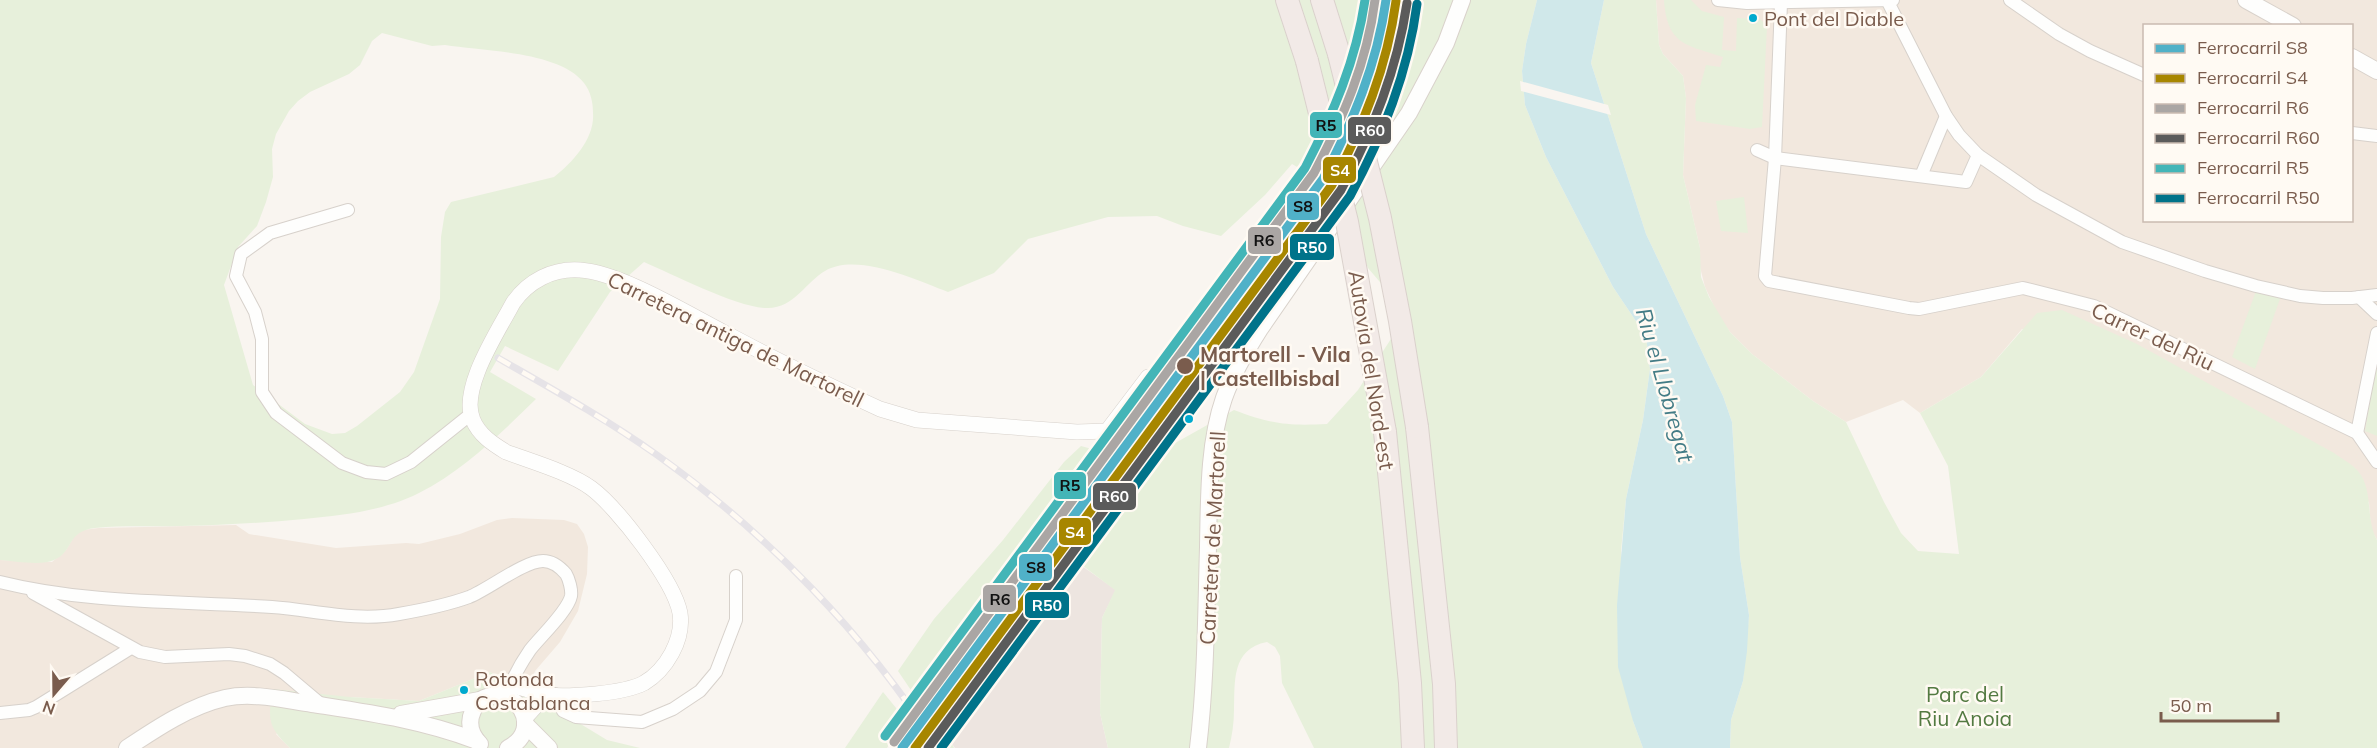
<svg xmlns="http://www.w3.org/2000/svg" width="2377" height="748" font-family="Mulish,sans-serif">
<rect width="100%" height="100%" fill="#f9f5f0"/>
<g fill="#f2e8de" fill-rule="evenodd">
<path d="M1656,0H2377V540L2371,529L2369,502L2022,329L1981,377L1920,413L1903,400L1846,422L1813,401L1752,354L1730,332L1718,315L1705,287L1700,267V248L1683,175L1686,98L1683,76L1663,54L1659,45ZM2144,26H2352V220H2144Z"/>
<polygon points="512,518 564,520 577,524 584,534 588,547 587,574 578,611 560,642 535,671 528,692 490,672 419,701 350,697 276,734 290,748 0,748 0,560 52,562 66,550 75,535 83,530 99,528 236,525 249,534 336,548 406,543 419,544 460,534 497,520"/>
</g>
<polygon fill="#ede5e0" points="1082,566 1116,590 1102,618 1100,713 1108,748 955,748 952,744"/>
<g fill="#e7f0db" fill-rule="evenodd">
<path d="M0,0H1376C1371,42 1364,87 1346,126C1338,144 1327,161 1316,178L1292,164L1265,195L1221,236L1183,226L1157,216L1108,217L1028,239L994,273L948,292C916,280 857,252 825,271C807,281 794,308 768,308C740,309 672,274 644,262L610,292L558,371L505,346L490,372L536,399C500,434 464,470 419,493C383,511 344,515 304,519C263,523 223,525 181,526C153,527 124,525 95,528C66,531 74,552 54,560C42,566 14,561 0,560ZM382,33L432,46L445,45C482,51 560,51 584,83C591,92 593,103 593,113C595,138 573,162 554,177L451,202L445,212L441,237L440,299L414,372L400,392L357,426L345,433L332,434L305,424L253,385L224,285L238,247L257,226L266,202L273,177L272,149L276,134L289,111L298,101L310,92L349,74L360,65L372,41Z"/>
<path d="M1407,0H1537L1526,44L1522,71L1525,105L1546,157L1613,287L1646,336L1650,369L1643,420L1626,499L1621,551L1633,721L1643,748H1314L1282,683L1280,656L1275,647L1267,642C1231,649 1235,682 1234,710C1234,723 1232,736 1229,748H1108L1100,713L1102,618L1115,590L1083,566L952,744L954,748H950L898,671L934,619L1003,540L1064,462L1081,446L1114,455L924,702L941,718L1127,461L1136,465L1234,410C1271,424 1287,426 1327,424L1358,390L1407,314L1368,268L1334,186C1376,132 1396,66 1407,0Z"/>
<path d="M1604,0H1656L1659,45L1663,54L1683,76L1686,98L1683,175L1700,248L1701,277L1709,297L1730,332L1752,354L1813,401L1846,422L1884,502L1901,533L1918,551L1959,554L1948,466L1920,413L1981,377L2037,313L2062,310L2137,344L2334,453C2342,459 2352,464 2358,471C2374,490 2365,519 2377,540V748H1730L1731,720L1743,681L1749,615L1740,557L1732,422L1723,396L1646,234L1591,63Z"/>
<path d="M1664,0H1691L1702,11L1724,17L1722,50L1736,51L1737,18L1760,19L1767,26L1762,127L1750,129L1696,121L1695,105L1706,65L1720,67L1723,57C1688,45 1667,46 1664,0Z"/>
<polygon points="1744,197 1748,233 1721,231 1716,201"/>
<polygon points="2256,291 2281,296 2255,369 2232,357"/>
<polygon points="2377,358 2377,436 2365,431"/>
<path d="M490,672L528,692L607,740L640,748H290C267,726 268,719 273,689L350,697L419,701Z"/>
<polygon points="883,692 927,746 928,748 918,748 897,732 887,748 845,748"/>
</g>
<polygon fill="#d0e8ea" points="1537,0 1604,0 1591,63 1646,234 1723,396 1732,422 1740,557 1749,615 1747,651 1743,681 1731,720 1730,748 1643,748 1633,721 1618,667 1617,605 1626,499 1643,420 1650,369 1646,336 1613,287 1546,157 1525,105 1522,71 1526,44"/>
<polygon fill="#f9f5f0" points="1520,81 1608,105 1611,115 1521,91"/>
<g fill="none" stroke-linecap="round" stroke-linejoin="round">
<defs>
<g id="minor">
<polyline points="1718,0 1747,3 1893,0"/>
<polyline points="1887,0 1946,116 1959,135 1978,155 2036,195 2122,242 2205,271 2256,286 2300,296 2323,298 2352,298 2377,295"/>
<polyline points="2010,0 2059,34 2090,51 2144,75"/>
<polyline points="1781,3 1775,158 1765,276 1769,281 1909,308 1919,309 2023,288 2094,306 2357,433 2377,462"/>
<polyline points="2352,133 2377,136"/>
<polyline points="1757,150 1775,158 1966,182 1978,155"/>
<polyline points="1921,176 1946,116"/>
<polyline points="348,210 270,233 241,254 236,276 255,312 262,339 262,392 276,413 342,463 366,472 386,474 411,462 471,414"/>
<polyline points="2359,297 2377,314"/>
<polyline points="2357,433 2377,333"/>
<path d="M0,582C88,604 182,601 272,607C314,610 356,622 399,614C422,610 447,605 469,597C489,589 524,561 543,561C552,561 560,567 566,574C569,579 572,590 571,596C568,611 540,637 530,650C521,663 514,676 508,690"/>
<polyline points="33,593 140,652 165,657 229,654 245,656 270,664 284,673 322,705"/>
<polyline points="555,694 563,711 576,717 642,722 673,709 700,691 716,672 736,620 736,576"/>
<polyline points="0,713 29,710 36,707 131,648"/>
</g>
<g id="tertiary">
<path d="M492,695C500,694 507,688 514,687C523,686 535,694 545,695C569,697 623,694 644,683C666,670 684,640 680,613C674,581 617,507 591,488C571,473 530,461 506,452C493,444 479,435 473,420C459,389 499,330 513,303C528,281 553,268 580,270C623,273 691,316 731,336C780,362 830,386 880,409L917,420L1077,432L1107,431L1148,377"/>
<polyline points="525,718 546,695"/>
</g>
<g id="secondary">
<polyline points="2246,0 2293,26"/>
<polyline points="2352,57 2377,71"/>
<path d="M401,714L480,700C516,681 545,729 508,748"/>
<polyline points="525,724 549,748"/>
<path d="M480,744C466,730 468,714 480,700"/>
<path d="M127,748C157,728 190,706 225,698C253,692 284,700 312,704C370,713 422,720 477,741"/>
<path d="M1198,748C1206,681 1206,614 1208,547C1209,499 1208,444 1224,398C1233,373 1246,351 1260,329L1409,113L1446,43L1462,0"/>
</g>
<g id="motorway">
<polyline points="1287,0 1307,61"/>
<polyline points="1322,0 1339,54"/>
<polyline points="1417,427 1444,684 1446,748"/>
<polyline points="1385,432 1410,683 1413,748"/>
</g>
</defs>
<use href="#minor" stroke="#d7d1cb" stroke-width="14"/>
<use href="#tertiary" stroke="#d7d1cb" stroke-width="16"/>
<use href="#secondary" stroke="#d9d2cb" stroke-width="18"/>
<use href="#motorway" stroke="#dad1cc" stroke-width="24"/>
<use href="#minor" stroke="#fefefd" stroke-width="12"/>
<use href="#tertiary" stroke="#fefefd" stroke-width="15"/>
<use href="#secondary" stroke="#fefefd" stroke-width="16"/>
<use href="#motorway" stroke="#f2eae7" stroke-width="22"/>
<defs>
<path id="rail" d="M498,358C552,389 606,419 657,455C767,533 865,634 938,748"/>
</defs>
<use href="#rail" stroke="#e6e3e7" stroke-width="7"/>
<use href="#rail" stroke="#fffaf3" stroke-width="4.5" stroke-dasharray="14" stroke-linecap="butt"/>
<defs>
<g id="motorway-bridge">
<polyline points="1339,54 1380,218 1400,321 1417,427"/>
<polyline points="1307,61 1347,222 1385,432"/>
</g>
</defs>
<use href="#motorway-bridge" stroke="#dad1cc" stroke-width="24" stroke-linecap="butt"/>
<use href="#motorway-bridge" stroke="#f2eae7" stroke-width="22"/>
<defs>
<path id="rail-1" d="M902,748L1323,179C1353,121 1377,65 1386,0"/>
<path id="rail-2" d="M915,748L1332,185C1363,126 1387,68 1396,1"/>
<path id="rail-3" d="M894,742L1314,173C1343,118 1367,63 1375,0"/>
<path id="rail-4" d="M928,748L1341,190C1373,130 1397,70 1407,3"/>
<path id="rail-5" d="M885,736L1305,168C1333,114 1356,61 1365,0"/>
<path id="rail-6" d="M941,748L1350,196C1383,135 1408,73 1417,4"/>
</defs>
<use href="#rail-1" stroke="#fffaf3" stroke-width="14"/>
<use href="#rail-2" stroke="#fffaf3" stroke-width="14"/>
<use href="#rail-3" stroke="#fffaf3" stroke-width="14"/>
<use href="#rail-4" stroke="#fffaf3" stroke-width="14"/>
<use href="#rail-5" stroke="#fffaf3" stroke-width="14"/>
<use href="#rail-6" stroke="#fffaf3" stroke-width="14"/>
<use href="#rail-1" stroke="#50b1c8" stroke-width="9"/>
<use href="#rail-2" stroke="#a78600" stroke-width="9"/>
<use href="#rail-3" stroke="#aaa6a4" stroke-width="9"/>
<use href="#rail-4" stroke="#5b5b5b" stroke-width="9"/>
<use href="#rail-5" stroke="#43b5b7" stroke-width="9"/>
<use href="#rail-6" stroke="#00738a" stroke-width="9"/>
</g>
<g fill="#00a9ce" stroke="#fffaf3" stroke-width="2">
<circle cx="1753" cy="18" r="5"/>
<circle cx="1189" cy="419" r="5"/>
<circle cx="464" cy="690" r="5"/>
</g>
<circle fill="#7a5c4d" stroke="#fffaf3" stroke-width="2" cx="1185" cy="366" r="9"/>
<g text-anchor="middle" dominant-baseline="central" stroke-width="5" stroke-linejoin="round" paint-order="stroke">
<g font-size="20" fill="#7a5c4d" stroke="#fffaf3" text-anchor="start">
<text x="1764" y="18">Pont del Diable</text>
<text x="475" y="678">Rotonda<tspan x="475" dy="24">Costablanca</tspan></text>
</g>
<g font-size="21" fill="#7a5c4d" stroke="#fffaf3">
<text transform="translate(2153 336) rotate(25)">Carrer del Riu</text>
<text transform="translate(736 339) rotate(26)">Carretera antiga de Martorell</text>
<text transform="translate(1372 370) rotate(81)">Autovia del Nord-est</text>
<text transform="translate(1212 538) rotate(-87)">Carretera de Martorell</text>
</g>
<g font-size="21" font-weight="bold" fill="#7a5c4d" stroke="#fffaf3" text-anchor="start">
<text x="1200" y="354">Martorell - Vila<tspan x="1200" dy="24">| Castellbisbal</tspan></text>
</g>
<g font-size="21" fill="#537a41" stroke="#fffaf3">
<text x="1965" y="694">Parc del<tspan x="1965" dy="24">Riu Anoia</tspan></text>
</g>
<g font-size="22" font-style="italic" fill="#437c86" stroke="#fffaf3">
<text transform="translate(1665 385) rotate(74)">Riu el Llobregat</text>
</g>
</g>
<g stroke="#fffaf3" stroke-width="2">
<rect x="1309" y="111" width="34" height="28" rx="6" fill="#43b5b7"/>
<rect x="1347" y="116" width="45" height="29" rx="6" fill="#5b5b5b"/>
<rect x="1322" y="156" width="35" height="28" rx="6" fill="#a78600"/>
<rect x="1286" y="192" width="34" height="29" rx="6" fill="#50b1c8"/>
<rect x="1247" y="226" width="35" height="29" rx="6" fill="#aaa6a4"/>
<rect x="1289" y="233" width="46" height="28" rx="6" fill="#00738a"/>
<rect x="1053" y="471" width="34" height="29" rx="6" fill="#43b5b7"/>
<rect x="1092" y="482" width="45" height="29" rx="6" fill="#5b5b5b"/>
<rect x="1058" y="517" width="34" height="29" rx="6" fill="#a78600"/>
<rect x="1018" y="553" width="35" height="29" rx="6" fill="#50b1c8"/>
<rect x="982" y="584" width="35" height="29" rx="6" fill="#aaa6a4"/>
<rect x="1024" y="591" width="46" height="28" rx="6" fill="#00738a"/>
</g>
<g font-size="16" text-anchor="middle" font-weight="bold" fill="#fff">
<text x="1370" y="136">R60</text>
<text x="1340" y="176">S4</text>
<text x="1312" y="253">R50</text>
<text x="1114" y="502">R60</text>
<text x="1075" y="538">S4</text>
<text x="1047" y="611">R50</text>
</g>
<g font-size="16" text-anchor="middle" font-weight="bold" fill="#111">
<text x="1326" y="131">R5</text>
<text x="1303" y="212">S8</text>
<text x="1264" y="246">R6</text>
<text x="1070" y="491">R5</text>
<text x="1036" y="573">S8</text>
<text x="1000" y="605">R6</text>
</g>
<rect x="2143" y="24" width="210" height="198" fill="#fffaf3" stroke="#cabbb1" stroke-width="1.5"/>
<rect x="2155" y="44" width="30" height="9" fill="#50b1c8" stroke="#cabbb1" stroke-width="1.5"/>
<text x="2197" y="54" font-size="18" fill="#7a5c4d">Ferrocarril S8</text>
<rect x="2155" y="74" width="30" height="9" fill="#a78600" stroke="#cabbb1" stroke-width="1.5"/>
<text x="2197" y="84" font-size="18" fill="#7a5c4d">Ferrocarril S4</text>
<rect x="2155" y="104" width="30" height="9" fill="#aaa6a4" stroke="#cabbb1" stroke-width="1.5"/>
<text x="2197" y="114" font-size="18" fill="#7a5c4d">Ferrocarril R6</text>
<rect x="2155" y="134" width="30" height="9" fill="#5b5b5b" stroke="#cabbb1" stroke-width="1.5"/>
<text x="2197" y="144" font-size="18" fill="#7a5c4d">Ferrocarril R60</text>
<rect x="2155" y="164" width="30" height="9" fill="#43b5b7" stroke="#cabbb1" stroke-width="1.5"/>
<text x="2197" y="174" font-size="18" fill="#7a5c4d">Ferrocarril R5</text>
<rect x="2155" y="194" width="30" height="9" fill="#00738a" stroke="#cabbb1" stroke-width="1.5"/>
<text x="2197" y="204" font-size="18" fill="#7a5c4d">Ferrocarril R50</text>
<g transform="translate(54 694) rotate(200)" stroke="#fffaf3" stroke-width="4.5" paint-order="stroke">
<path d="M0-4.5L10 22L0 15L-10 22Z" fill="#7a5c4d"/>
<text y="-9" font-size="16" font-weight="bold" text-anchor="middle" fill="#7a5c4d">N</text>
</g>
<path d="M2161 712v9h117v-9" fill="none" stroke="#7a5c4d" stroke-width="3"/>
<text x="2170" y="712" font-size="18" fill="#7a5c4d" stroke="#fffaf3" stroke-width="4.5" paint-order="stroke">50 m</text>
</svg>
